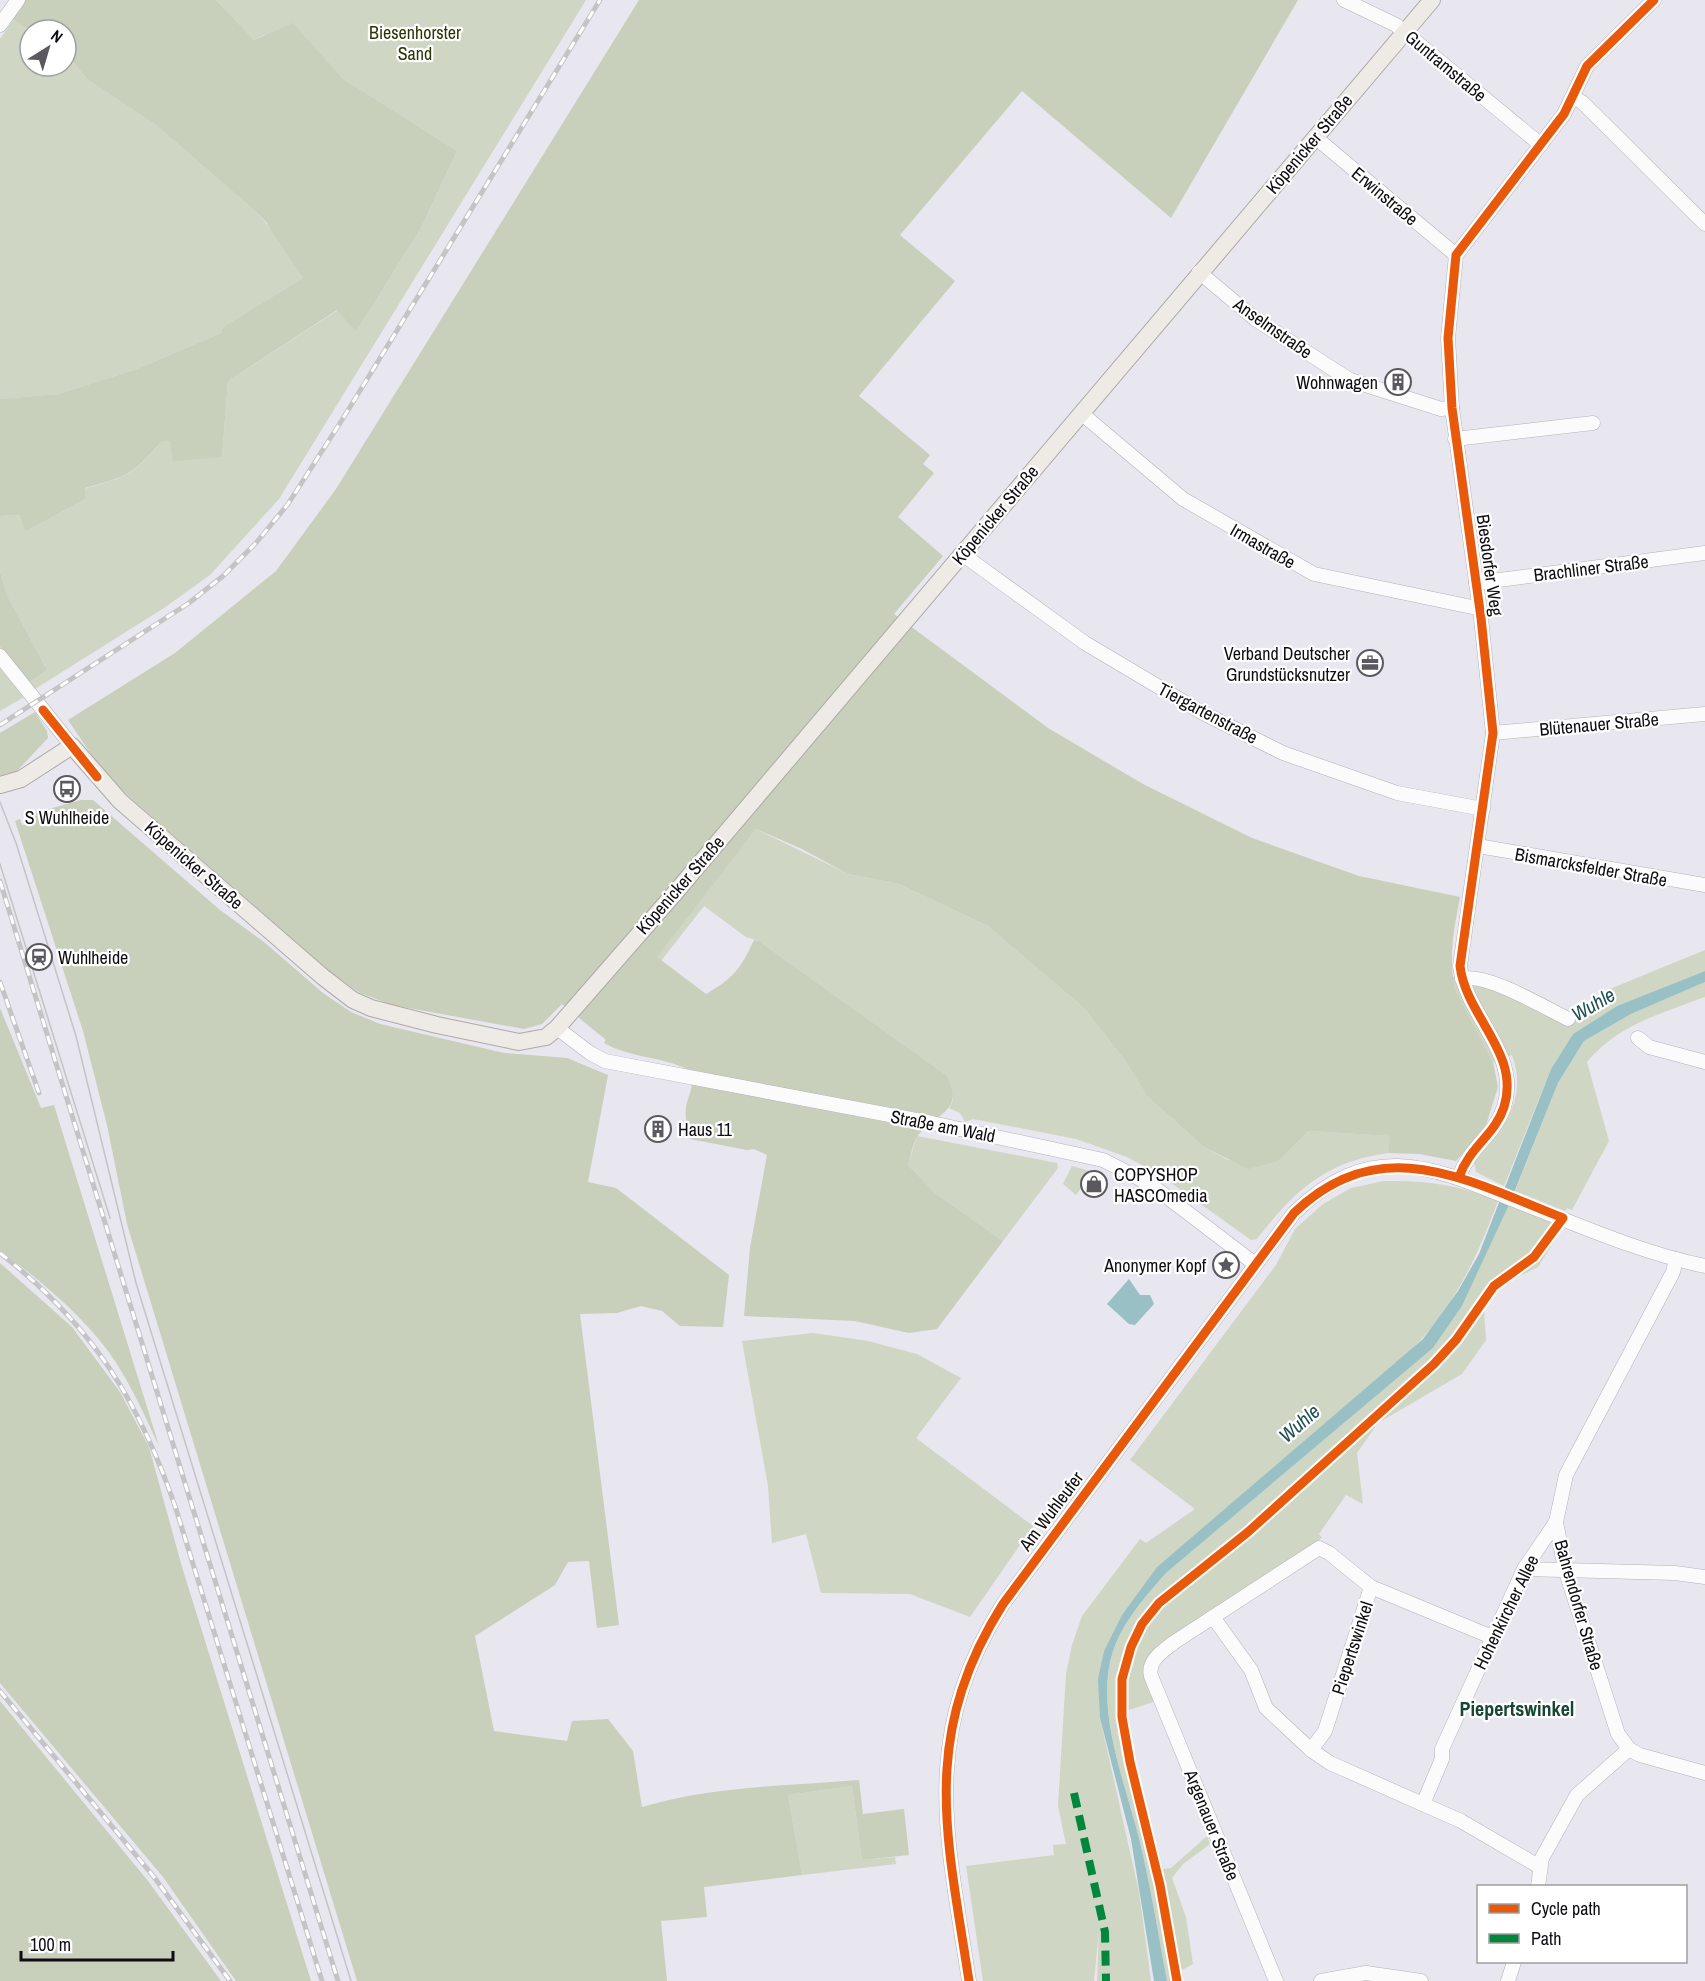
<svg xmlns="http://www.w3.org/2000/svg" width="1705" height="1981" font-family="'Archivo Narrow',sans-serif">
<rect width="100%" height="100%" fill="#e8e6ee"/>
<g fill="#d0d6c4">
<path d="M216,0H586L279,499L210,575L164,608L35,689L29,682L47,670L6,593L0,571V516L19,515L25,532L85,499L84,489C128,476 131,477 161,442L170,441L222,457L228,381L338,310L356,332L421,228L457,151L342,78L264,35L254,40Z"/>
<polygon points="14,19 30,31 30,66 66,66 66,53 87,79 156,125 255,211 277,235 303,278 223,327 221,333 137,369 59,394 0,399 0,39"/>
<polygon points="0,668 24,697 0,711"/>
<path d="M756,829L848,874L899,884L988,926L1084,1008L1124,1059L1147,1096L1204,1147L1228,1160L1278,1161L1309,1131L1391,1136L1388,1153C1325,1162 1295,1190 1257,1239L1251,1240L1160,1175L1127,1157L1076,1139L973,1119L965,1122L960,1113L949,1108L953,1100L946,1075L759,941L746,937L704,906L661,961L656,957Z"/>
<path d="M1705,950V971L1617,1006L1573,1034L1551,1069L1504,1186L1476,1172L1474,1161C1504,1131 1528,1098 1512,1055L1493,1062L1455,989L1452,977L1477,981L1569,1012L1605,991Z"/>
<path d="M1705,982V997C1662,1013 1617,1025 1587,1062L1609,1141L1572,1210L1567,1208L1565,1211L1515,1191L1558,1083L1584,1041L1631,1014Z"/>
<polygon points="917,1136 1057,1163 1058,1168 1003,1241 935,1193 908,1165"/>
<polygon points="1072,1166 1093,1172 1076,1195 1063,1184"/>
<path d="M1384,1181C1425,1180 1461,1185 1498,1201C1475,1263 1451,1313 1402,1359L1157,1567L1104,1651L1100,1718L1139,1892L1151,1981H1097L1099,1931L1094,1981H983L966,1866L1054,1855L1053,1845L1066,1844L1058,1806L1066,1674L1072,1645L1082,1616L1140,1539L1146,1543L1195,1509L1130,1460L1276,1265L1295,1229L1323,1204L1351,1188Z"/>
<path d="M1509,1205L1563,1227L1538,1267L1498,1286L1484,1310L1486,1340L1462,1374L1378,1423L1357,1453L1363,1504L1346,1495L1319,1534L1322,1538L1159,1648L1155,1652L1156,1701L1123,1712L1163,1869L1171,1868L1207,1836L1210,1844L1183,1864L1172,1878L1186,1917L1193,1964L1182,1970L1183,1981H1167C1159,1938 1152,1894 1142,1851C1129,1791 1093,1712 1113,1651C1123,1621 1146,1597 1166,1573L1433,1348L1462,1306Z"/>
<polygon points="813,1333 868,1341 917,1354 961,1378 916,1438 1033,1526 970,1617 910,1594 821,1593 806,1534 772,1543 768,1486 742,1341"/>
<polygon points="852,1786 862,1860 895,1857 896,1864 802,1875 788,1795"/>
</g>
<g fill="#c8cfbb">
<path d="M24,0H216L254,40L293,23L342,78L457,151L421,228L356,332L337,310L228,381L222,457L173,461L170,441L161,442C131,476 128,476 85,488V499L25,532L19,515L0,516V399L59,394L137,369L221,333L223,327L303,278L266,222L255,211L156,125L87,79L66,53V30L30,31L12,18Z"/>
<path d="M639,0H1298L1171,218L1022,91L900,235L955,281L859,396L930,455L923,464L934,473L898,517L943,556L894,614L1048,728L1143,784L1252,838L1359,876L1460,897C1454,929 1448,957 1455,989L1493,1062L1498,1087L1485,1128L1456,1161L1419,1154L1388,1153L1390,1136L1309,1131L1278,1161L1248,1169L1204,1147L1147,1096L1124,1059L1084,1008L988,926L899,884L848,874L802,849L756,829L657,957L706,994C734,978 741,968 754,940L759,941L946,1075C965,1110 939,1112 919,1134C913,1141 911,1156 908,1165L935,1193L1003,1241L937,1329L909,1333L855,1321L744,1316L750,1248L767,1155L754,1149L747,1150L690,1139C687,1128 685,1119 686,1108C689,1090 695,1090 689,1070C661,1056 630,1058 604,1043L606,1040L562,1004L542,1024L524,1029L392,1005L360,993L328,970L126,794L95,760L68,720L175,653L276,571L336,489Z"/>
<polygon points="0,571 6,593 47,670 29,682 0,647"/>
<polygon points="35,712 47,731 48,738 16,772 0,777 0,733"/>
<path d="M81,800H93L220,910L264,942L323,993L351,1012L380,1024L504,1053L567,1058L608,1075L588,1182L616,1188L729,1275L723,1327L680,1326L662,1311L641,1306L617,1313L580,1314L619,1625L597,1628L589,1561L568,1562L555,1585L475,1636L494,1731L567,1741L572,1721L608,1719L633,1751L642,1807C711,1786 788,1786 859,1780L863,1814L904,1809L909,1855L862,1860L852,1786L788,1795L802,1875L704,1887L707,1917L661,1921L667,1981H357L127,1224L107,1125L83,1031L15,821L20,819L22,825L30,823L28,817L31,814Z"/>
<path d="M0,1008L41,1108L54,1105L159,1446C144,1414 129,1380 108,1351C78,1311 39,1280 0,1250Z"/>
<polygon points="0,1263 72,1327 120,1392 149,1447 182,1567 311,1981 236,1981 163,1877 0,1683"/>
<polygon points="0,1701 148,1881 221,1981 0,1981"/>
</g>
<g fill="#99c0c5">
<path d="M1705,971V982L1631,1014L1584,1041L1558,1083L1509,1205L1462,1306L1433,1348L1166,1573C1146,1596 1123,1621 1113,1651C1093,1712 1129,1791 1142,1851C1152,1894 1159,1938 1167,1981H1154L1131,1839L1100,1718L1098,1679L1104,1651L1122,1615L1157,1567L1423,1339L1458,1291L1479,1254L1551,1069L1573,1034L1617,1006Z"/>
<polygon points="1129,1279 1140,1295 1150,1295 1154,1304 1135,1325 1129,1324 1107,1304"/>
</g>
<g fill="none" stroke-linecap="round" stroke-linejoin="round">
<defs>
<g id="minor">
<polyline points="1344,0 1396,25 1541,145"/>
<polyline points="0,25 18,0"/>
<polyline points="1573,97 1582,102 1705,224"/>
<polyline points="1315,137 1456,255"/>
<polyline points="1199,272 1255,319 1350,380 1441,409 1452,408"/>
<polyline points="1081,413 1183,499 1314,574 1472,607 1479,606"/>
<polyline points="1455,439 1593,423"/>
<polyline points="962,554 1085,643 1201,712 1283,753 1397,793 1483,809"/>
<polyline points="1476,583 1705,553"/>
<polyline points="0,656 72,746"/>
<polyline points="1493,733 1705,714"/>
<polyline points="1478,846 1705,885"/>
<path d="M1462,979C1486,972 1545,1008 1568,1019"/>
<polyline points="557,1028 590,1053 605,1061 932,1123 1103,1160 1150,1184 1255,1264"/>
<polyline points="1638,1038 1649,1047 1705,1062"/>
<path d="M1459,1177C1470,1146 1495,1135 1504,1107C1521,1053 1466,1017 1460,966L1493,733L1481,618L1452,408L1448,338L1456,255L1564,114L1587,66L1654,0"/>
<polyline points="1676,1259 1673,1272 1566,1475 1556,1522 1565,1569 1618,1734 1629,1749 1640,1755 1705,1773"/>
<polyline points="1524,1569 1675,1573 1705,1577"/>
<polyline points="1213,1617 1251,1670 1266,1708 1311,1750 1330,1763 1461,1821 1540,1867"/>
<polyline points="1311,1750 1325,1731 1371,1587"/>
<polyline points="1423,1804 1442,1759 1442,1749 1524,1569 1556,1522"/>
<polyline points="1538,1886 1542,1858 1577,1795 1629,1749"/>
<path d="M969,1981C947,1836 919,1737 1003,1604L1294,1213C1374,1136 1436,1169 1524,1204C1584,1227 1642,1253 1705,1266"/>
<path d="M1276,1981L1151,1676C1147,1661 1162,1652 1173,1643L1319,1548L1329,1553L1371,1587L1492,1637"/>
<polyline points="1321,1981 1366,1973 1421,1981"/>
<polyline points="1508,1981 1514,1962"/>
</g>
<polyline id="major" points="0,785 21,779 72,746 120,801 323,977 353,1000 371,1008 437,1025 519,1042 546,1037 557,1028 674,894 1432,0"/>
</defs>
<use href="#minor" stroke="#b4b2b8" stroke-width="15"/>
<use href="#major" stroke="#aeaaa5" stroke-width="18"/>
<use href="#minor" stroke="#fcfbfc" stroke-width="14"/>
<use href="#major" stroke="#eeebe7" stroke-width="16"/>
<g stroke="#c4c4c6" stroke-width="1.5">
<polyline points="0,802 16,843 76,1036 136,1283 351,1981"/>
<polyline points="0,864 110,1218"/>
</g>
<defs>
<g id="rail">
<polyline points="0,725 189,603 223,576 256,543 288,504 342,420 600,0"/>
<polyline points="0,881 338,1981"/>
<polyline points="0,982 39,1093"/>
<path d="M0,1253C92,1325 139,1400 176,1509L322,1981"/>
<polyline points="0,1691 154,1877 230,1981"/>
</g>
</defs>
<use href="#rail" stroke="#c4c4c6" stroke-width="5"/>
<use href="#rail" stroke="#fff" stroke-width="3" stroke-dasharray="9" stroke-linecap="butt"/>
<polyline stroke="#00873e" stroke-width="8" stroke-dasharray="15 8" stroke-linecap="butt" points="1074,1793 1105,1932 1106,1981"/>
<defs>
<g id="cycleway">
<polyline points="43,710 97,777"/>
<path d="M1459,1177C1470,1146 1495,1135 1504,1107C1521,1053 1466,1017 1460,966L1493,733L1481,618L1452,408L1448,338L1456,255L1564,114L1587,66L1654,0"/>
<path d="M969,1981C947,1836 919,1737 1003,1604L1294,1213C1381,1129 1468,1181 1563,1218L1534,1257L1494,1286L1456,1340L1434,1364L1248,1532L1159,1603L1142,1624L1131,1647L1122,1679V1717L1130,1762L1160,1885L1177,1981"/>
</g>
</defs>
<use href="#cycleway" stroke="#fff" stroke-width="13"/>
<use href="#cycleway" stroke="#e8590c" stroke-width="9"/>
</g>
<defs>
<symbol id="building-ring" viewBox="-11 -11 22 22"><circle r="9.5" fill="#fff" stroke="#5b595f" stroke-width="1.5"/><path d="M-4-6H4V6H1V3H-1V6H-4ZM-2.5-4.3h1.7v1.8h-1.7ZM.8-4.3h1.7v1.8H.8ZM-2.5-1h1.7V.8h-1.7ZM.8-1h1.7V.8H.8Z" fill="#5b595f"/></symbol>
<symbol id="office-ring" viewBox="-11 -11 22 22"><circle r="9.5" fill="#fff" stroke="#5b595f" stroke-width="1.5"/><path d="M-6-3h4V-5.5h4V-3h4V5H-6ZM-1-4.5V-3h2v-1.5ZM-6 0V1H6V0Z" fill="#5b595f"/></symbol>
<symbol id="bus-ring" viewBox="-11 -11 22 22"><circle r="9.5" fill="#fff" stroke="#5b595f" stroke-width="1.5"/><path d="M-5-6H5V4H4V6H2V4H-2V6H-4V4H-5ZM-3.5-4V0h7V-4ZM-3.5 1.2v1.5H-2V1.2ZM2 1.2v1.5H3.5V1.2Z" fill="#5b595f"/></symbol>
<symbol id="station-ring" viewBox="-11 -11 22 22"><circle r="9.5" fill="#fff" stroke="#5b595f" stroke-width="1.5"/><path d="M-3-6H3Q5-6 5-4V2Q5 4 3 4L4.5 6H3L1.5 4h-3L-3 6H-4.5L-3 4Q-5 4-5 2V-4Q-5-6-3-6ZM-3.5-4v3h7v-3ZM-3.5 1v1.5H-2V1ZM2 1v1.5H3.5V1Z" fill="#5b595f"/></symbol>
<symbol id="shop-ring" viewBox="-11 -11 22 22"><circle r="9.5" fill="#fff" stroke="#5b595f" stroke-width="1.5"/><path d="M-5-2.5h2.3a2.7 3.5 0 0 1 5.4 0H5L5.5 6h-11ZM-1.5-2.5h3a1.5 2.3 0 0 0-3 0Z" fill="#5b595f"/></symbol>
<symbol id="sight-ring" viewBox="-11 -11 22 22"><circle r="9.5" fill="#fff" stroke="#5b595f" stroke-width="1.5"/><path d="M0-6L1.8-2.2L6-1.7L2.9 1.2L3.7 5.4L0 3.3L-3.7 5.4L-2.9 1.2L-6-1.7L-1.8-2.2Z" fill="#5b595f"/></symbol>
</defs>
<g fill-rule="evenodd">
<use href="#building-ring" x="1383" y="367" width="30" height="30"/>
<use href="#office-ring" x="1355" y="648" width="30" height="30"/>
<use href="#bus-ring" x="52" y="774" width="30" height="30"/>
<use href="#station-ring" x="24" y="942" width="30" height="30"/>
<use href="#building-ring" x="643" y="1114" width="30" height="30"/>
<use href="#shop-ring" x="1079" y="1169" width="30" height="30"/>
<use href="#sight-ring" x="1211" y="1250" width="30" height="30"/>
</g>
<g text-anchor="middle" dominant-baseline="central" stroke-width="4.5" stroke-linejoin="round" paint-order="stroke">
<g font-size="18" fill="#2a3504" stroke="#fff">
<text x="415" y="32">Biesenhorster<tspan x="415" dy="21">Sand</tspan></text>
</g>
<g font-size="18" fill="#0f0d12" stroke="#fff">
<text transform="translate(1446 66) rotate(40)">Guntramstraße</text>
<text transform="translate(1309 144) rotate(-50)">Köpenicker Straße</text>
<text transform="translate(1385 196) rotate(40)">Erwinstraße</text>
<text transform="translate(1273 328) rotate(35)">Anselmstraße</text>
<text transform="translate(995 515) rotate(-50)">Köpenicker Straße</text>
<text transform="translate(1263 546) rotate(30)">Irmastraße</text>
<text transform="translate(1490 565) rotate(82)">Biesdorfer Weg</text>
<text transform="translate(1591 568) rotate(-7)">Brachliner Straße</text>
<text transform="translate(1208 713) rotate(28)">Tiergartenstraße</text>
<text transform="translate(1599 724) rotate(-5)">Blütenauer Straße</text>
<text transform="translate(194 865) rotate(41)">Köpenicker Straße</text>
<text transform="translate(1591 867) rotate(10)">Bismarcksfelder Straße</text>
<text transform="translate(680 885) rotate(-49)">Köpenicker Straße</text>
<text transform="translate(943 1126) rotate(11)">Straße am Wald</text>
<text transform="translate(1051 1511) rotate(-53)">Am Wuhleufer</text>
<text transform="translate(1579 1605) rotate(74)">Bahrendorfer Straße</text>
<text transform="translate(1506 1612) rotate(-64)">Hohenkircher Allee</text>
<text transform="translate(1352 1648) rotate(-72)">Piepertswinkel</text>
<text transform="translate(1212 1825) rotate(68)">Argenauer Straße</text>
</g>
<g font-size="18" fill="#0f0d12" stroke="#fff" text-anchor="end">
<text x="1378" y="382">Wohnwagen</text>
<text x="1350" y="653">Verband Deutscher<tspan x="1350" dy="21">Grundstücksnutzer</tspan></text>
<text x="67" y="817" text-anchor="middle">S Wuhlheide</text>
<text x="58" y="957" text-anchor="start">Wuhlheide</text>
<text x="678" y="1129" text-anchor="start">Haus 11</text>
<text x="1114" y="1174" text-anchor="start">COPYSHOP<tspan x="1114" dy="21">HASCOmedia</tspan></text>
<text x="1206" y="1265">Anonymer Kopf</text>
</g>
<g font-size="20" font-style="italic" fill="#1d4f54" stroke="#fff">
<text transform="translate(1593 1004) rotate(-30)">Wuhle</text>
<text transform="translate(1299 1423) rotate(-41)">Wuhle</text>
</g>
<g font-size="20" font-weight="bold" fill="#184634" stroke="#fff">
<text x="1517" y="1708">Piepertswinkel</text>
</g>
</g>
<rect x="1477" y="1885" width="210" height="78" fill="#ffffff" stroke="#9f9ea0" stroke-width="1.5"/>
<rect x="1489" y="1904" width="30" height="9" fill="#e8590c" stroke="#9f9ea0" stroke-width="1.5"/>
<text x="1531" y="1915" font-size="18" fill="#0f0d12">Cycle path</text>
<rect x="1489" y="1934" width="30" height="9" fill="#00873e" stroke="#9f9ea0" stroke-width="1.5"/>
<text x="1531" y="1945" font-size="18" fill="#0f0d12">Path</text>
<g transform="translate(48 48) rotate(37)"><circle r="28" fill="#ffffff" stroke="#9f9ea0" stroke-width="1.5"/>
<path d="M0-4.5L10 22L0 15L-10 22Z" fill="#5b595f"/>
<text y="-9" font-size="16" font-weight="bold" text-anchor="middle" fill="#0f0d12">N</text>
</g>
<path d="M21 1951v9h152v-9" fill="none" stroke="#0f0d12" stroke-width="3"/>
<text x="30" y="1951" font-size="18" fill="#0f0d12" stroke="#ffffff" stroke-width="4.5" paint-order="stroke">100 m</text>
</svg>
